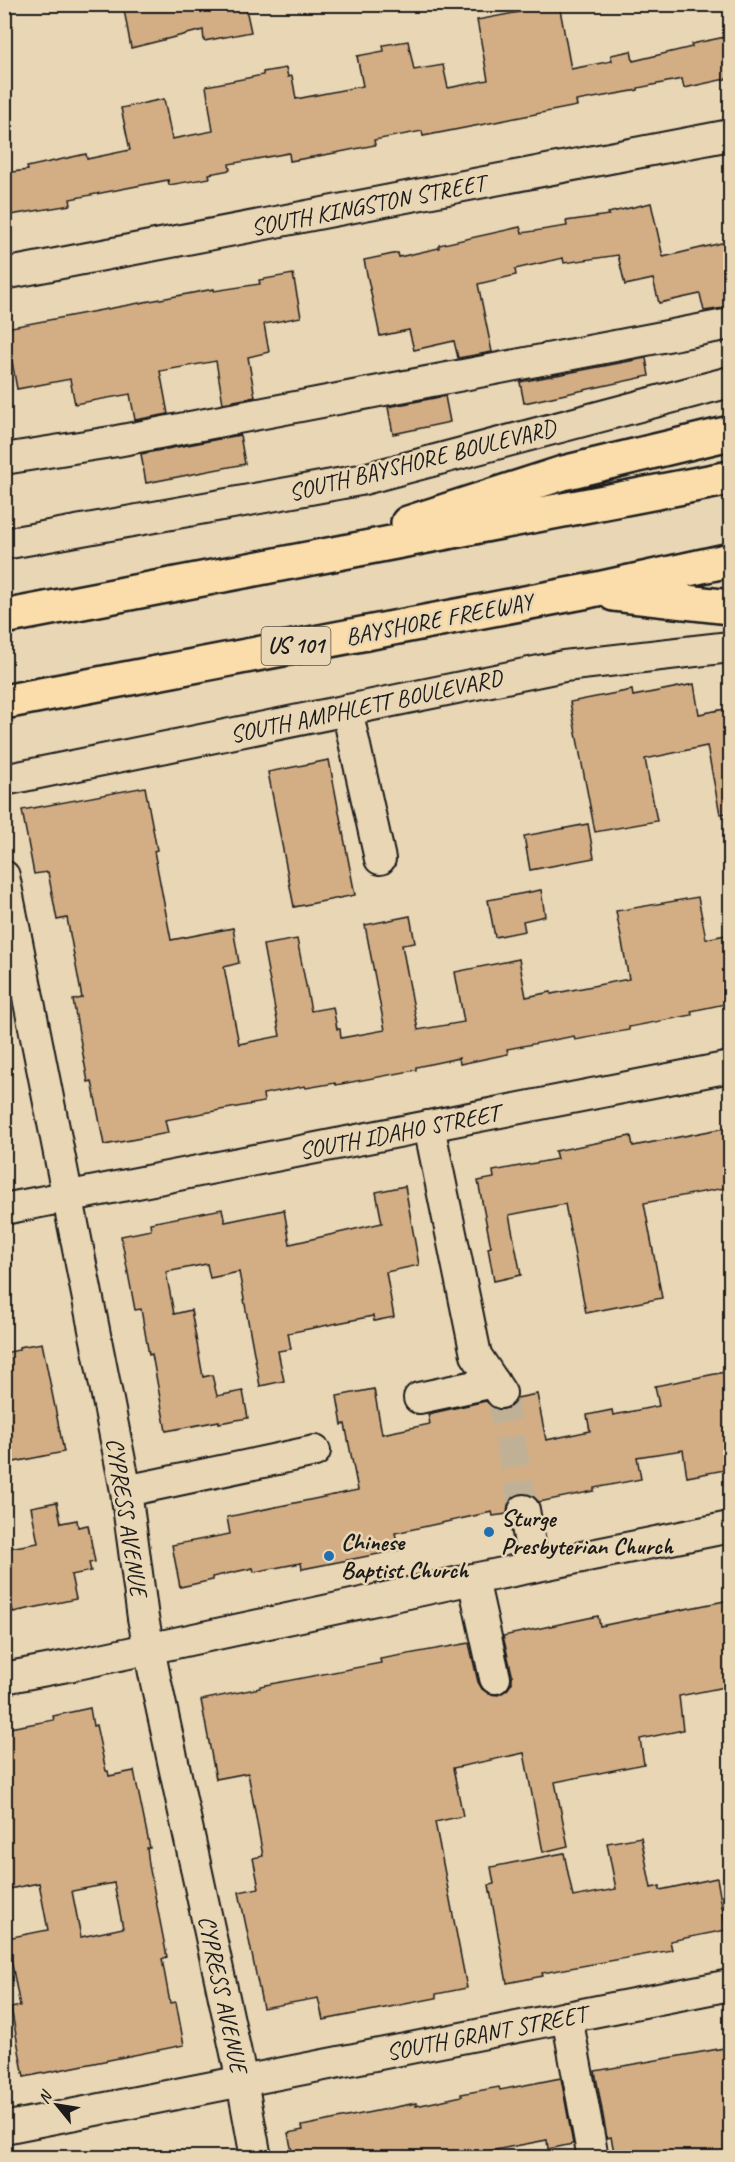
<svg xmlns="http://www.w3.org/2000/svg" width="735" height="2162" font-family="Caveat,sans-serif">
<rect width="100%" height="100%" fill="#e9d6b4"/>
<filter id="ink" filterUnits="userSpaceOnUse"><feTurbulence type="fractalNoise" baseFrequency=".0167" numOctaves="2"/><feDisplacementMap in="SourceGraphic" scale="12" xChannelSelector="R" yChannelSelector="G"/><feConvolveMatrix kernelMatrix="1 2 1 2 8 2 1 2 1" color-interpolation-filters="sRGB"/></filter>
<g filter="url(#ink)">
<g fill="#d3ae85" stroke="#1c1c1c" stroke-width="1.5" fill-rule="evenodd">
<polygon points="123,4 245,4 251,32 204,41 203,30 131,48"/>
<polygon points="519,4 559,4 571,69 612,61 611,55 631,51 633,61 692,47 691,44 730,36 730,78 684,88 682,79 638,88 638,90 576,101 577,106 423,136 422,131 374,140 375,145 335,153 290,161 289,153 229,164 230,170 209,174 210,178 169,185 168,180 70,199 71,205 4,216 4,173 28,170 27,167 86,154 87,159 130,150 121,108 164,99 172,139 213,131 206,86 263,75 263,72 286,68 288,77 292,76 296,99 363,86 357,56 384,51 383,45 408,41 414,70 443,65 448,88 488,80 477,20 520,12"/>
<polygon points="651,203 663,257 730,241 730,307 704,311 700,294 659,303 653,279 625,285 618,255 564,263 563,258 515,269 516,275 478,284 492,352 458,358 454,341 414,350 409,330 380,336 364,260 398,253 399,257 439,248 439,245 520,227 522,233 567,226 566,221 609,215 608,213"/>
<polygon points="293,274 301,317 264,324 269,352 248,357 255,397 223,403 216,361 160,371 168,414 135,420 130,394 75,404 70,379 17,389 6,328 214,289 214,291 260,284 259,280"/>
<polygon points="646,358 649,376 524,403 520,382"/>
<polygon points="445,396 450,422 393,434 388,407"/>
<polygon points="240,435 245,464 146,483 141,454"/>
<polygon points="694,684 699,714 730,708 730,813 720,814 707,746 645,759 657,821 595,832 570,702 632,690 633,696"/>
<polygon points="329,760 355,895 294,907 268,772"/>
<polygon points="145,787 157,850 154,851 171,940 233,928 239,963 224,967 239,1044 280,1036 263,945 297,939 311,1011 333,1007 337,1029 340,1029 341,1038 385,1030 365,925 410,916 415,943 402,945 418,1030 464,1022 455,972 519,959 526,997 551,992 551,994 629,979 616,911 698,897 706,939 730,934 730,1003 691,1011 692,1015 629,1027 629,1030 575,1040 574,1036 507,1049 508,1054 460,1064 459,1058 416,1067 416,1070 336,1085 335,1083 306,1088 305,1086 263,1094 264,1102 165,1120 168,1133 104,1145 92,1081 88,1082 73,1000 82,998 67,918 57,920 48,872 34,874 22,810"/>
<polygon points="588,824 594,858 530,870 524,836"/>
<polygon points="541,890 545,916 523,921 525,931 495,937 488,900"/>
<polygon points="730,1127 730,1187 644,1203 662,1298 586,1313 565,1204 509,1215 521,1275 494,1281 488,1248 491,1247 478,1181 494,1178 493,1171 557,1159 555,1151 631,1136 633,1146"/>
<polygon points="405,1186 419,1265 386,1272 394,1317 374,1321 373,1316 288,1333 291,1349 278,1351 284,1381 260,1386 239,1272 210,1278 207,1264 166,1272 174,1314 191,1310 203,1377 212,1375 217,1396 243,1391 248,1418 219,1423 219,1421 166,1431 152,1354 149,1355 141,1309 135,1310 121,1236 151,1230 150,1223 222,1209 225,1222 284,1210 290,1244 382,1223 376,1192"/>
<polygon points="42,1343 64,1452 4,1464 4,1353 19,1350 19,1347"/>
<polygon points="730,1371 730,1469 687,1477 683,1450 637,1457 641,1479 594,1488 594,1491 539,1502 530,1494 520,1493 513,1497 508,1504 507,1514 493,1516 492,1512 395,1533 399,1550 302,1569 301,1563 254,1572 253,1568 212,1577 213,1580 180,1587 172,1545 230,1534 227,1517 358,1490 345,1424 342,1425 337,1396 374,1389 382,1434 430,1424 428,1414 486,1401 493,1408 503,1410 511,1407 517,1398 537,1394 546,1440 590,1431 587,1415 612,1410 613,1415 659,1406 655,1386"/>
<polygon points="57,1502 61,1523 77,1520 78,1527 88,1525 95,1562 89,1563 91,1571 71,1575 76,1599 13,1612 12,1607 4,1608 4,1549 38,1543 31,1507"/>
<polygon points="730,1600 730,1686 679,1696 683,1730 640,1739 644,1764 555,1782 568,1846 543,1852 524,1753 453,1768 463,1816 435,1822 467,1988 436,1994 436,1998 323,2020 318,1998 263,2008 239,1892 259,1888 253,1858 263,1856 248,1773 216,1779 201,1700 260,1688 260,1686 381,1663 380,1659 469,1643 478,1682 482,1689 489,1694 498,1695 507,1690 512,1683 512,1674 503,1636 598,1616 600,1626"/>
<path d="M90,1708L93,1726L96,1725L106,1771H108L109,1776L134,1771L150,1848H147L149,1865L167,1957L162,1959L170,2003L176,2002L184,2045L24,2077L11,2008L20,2006L7,1938L48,1930L39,1883L4,1890V1729L54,1720L53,1716ZM114,1883L123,1928L81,1937L72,1891Z"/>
<polygon points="641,1837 651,1888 660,1886 660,1890 717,1878 726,1930 670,1941 672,1950 542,1973 543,1976 507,1983 489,1885 494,1884 491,1867 564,1853 573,1897 616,1889 607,1843"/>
<polygon points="730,2047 730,2157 615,2157 611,2137 607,2138 595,2071"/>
<polygon points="561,2078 573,2144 548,2149 547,2140 489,2151 490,2157 293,2157 288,2133 303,2130 302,2126 416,2103 416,2106 462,2096 461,2094 499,2087 500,2090"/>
</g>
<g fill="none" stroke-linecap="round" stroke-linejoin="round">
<polyline stroke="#c0b196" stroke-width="30" stroke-dasharray="30 15" stroke-linecap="butt" points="501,1393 524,1510"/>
<defs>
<g id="minor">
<polyline points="4,274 730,135"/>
<polyline points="4,459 117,441 730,324"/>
<polyline points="4,544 360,480 730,382"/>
<polyline points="347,710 380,859"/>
<polyline points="4,780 564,666 730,647"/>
<polyline points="4,876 126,1491 143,1618 155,1678 242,2081 256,2158"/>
<polyline points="429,1126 476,1355 501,1393"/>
<polyline points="4,1209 730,1067"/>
<polyline points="419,1398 494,1382"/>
<polyline points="126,1491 315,1451"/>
<polyline points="524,1510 530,1543 531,1567"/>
<polyline points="473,1579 495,1678"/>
<polyline points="4,1678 73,1665 473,1579 730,1527"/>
<polyline points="567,2017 593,2158"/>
<polyline points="4,2128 730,1985"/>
</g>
<g id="highway">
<polyline points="408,523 563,473 730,433"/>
<polyline points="614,594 730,607"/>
<polyline points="4,617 730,478"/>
<polyline points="4,702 588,591 730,560"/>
</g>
</defs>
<use href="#minor" stroke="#1c1c1c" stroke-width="34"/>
<use href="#highway" stroke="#1c1c1c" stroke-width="38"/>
<use href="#minor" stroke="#e9d6b4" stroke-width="30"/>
<use href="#highway" stroke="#faddab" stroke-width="33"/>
</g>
</g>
<g fill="#1f6fb2" stroke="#e9d6b4" stroke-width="2">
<circle cx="489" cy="1532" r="6"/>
<circle cx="329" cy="1556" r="6"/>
</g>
<g text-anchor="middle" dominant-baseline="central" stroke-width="5" stroke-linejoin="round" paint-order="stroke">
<rect fill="#e9d6b4" stroke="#5a544a" stroke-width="1.5" x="261.5" y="627" width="69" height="38" rx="4.5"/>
<g font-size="22" font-weight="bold" fill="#1c1c1c">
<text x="296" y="646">US 101</text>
</g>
<g font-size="24" fill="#1c1c1c" stroke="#e9d6b4">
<text transform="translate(368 205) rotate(-11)">SOUTH KINGSTON STREET</text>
<text transform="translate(422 460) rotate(-14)">SOUTH BAYSHORE BOULEVARD</text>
<text transform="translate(439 619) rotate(-11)">BAYSHORE FREEWAY</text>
<text transform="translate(366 706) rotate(-12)">SOUTH AMPHLETT BOULEVARD</text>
<text transform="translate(399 1132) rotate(-11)">SOUTH IDAHO STREET</text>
<text transform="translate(127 1517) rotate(81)">CYPRESS AVENUE</text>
<text transform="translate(223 1994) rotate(78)">CYPRESS AVENUE</text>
<text transform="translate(486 2033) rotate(-11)">SOUTH GRANT STREET</text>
</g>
<g font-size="24" font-weight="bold" fill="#1c1c1c" stroke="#e9d6b4" text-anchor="start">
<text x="501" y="1518">Sturge<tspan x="501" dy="28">Presbyterian Church</tspan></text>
<text x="341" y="1542">Chinese<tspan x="341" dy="28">Baptist Church</tspan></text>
</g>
</g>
<rect width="735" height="2162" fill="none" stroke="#e9d6b4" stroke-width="24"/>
<rect x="12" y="12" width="711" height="2138" fill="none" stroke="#1c1c1c" stroke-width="2" filter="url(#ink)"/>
<g transform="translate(57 2105) rotate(300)" stroke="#e9d6b4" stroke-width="4.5" paint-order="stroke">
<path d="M0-4.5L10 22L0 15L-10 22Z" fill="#1c1c1c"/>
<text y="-9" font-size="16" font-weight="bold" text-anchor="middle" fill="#1c1c1c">N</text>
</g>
</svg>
